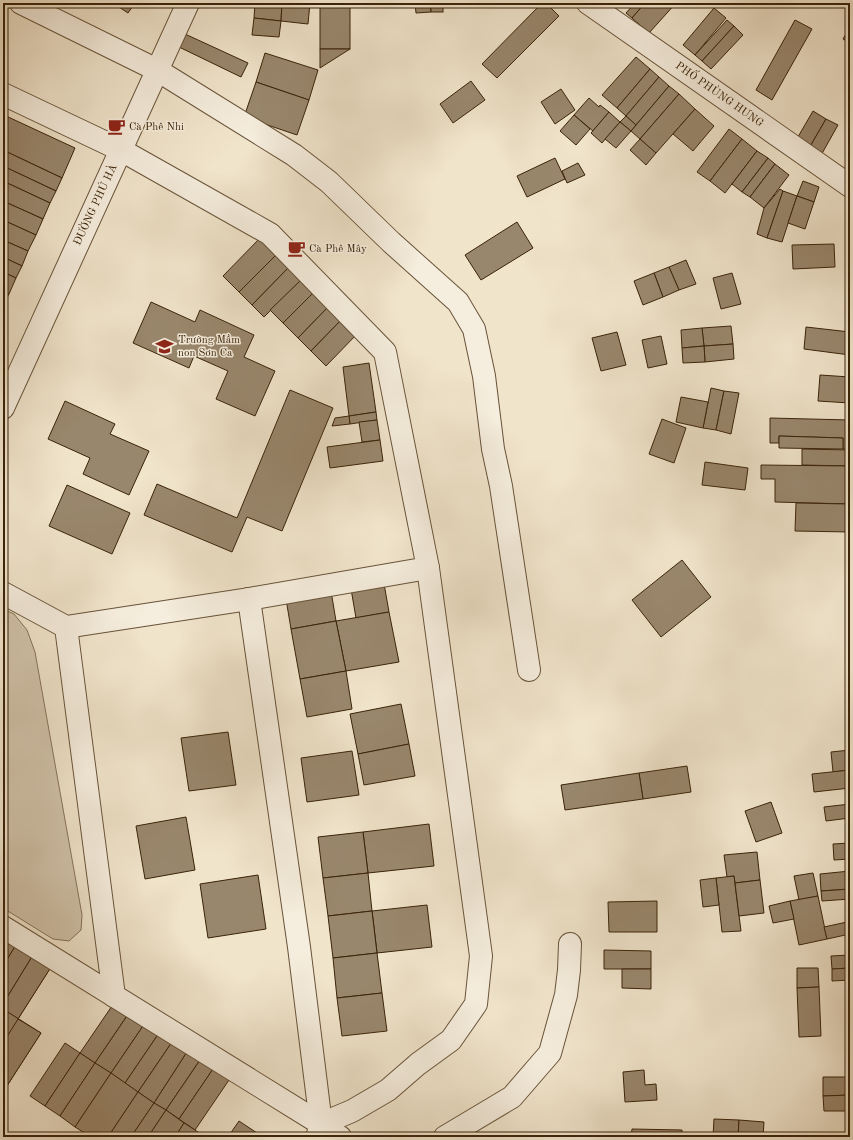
<svg xmlns="http://www.w3.org/2000/svg" width="853" height="1140" font-family="'Old Standard TT',serif">
<rect width="100%" height="100%" fill="#f0e4cb"/>
<filter id="stains"><feTurbulence type="fractalNoise" baseFrequency=".005" numOctaves="4"/><feColorMatrix values="0 0 0 0 .2 0 0 0 0 .09 0 0 0 0 .02 0 0 0 .5 -.17"/></filter>
<radialGradient id="worn" r=".72"><stop offset=".6" stop-color="#630" stop-opacity="0"/><stop offset="1" stop-color="#630" stop-opacity=".3"/></radialGradient>
<polygon fill="#d1c3aa" stroke="#867359" points="3,609 14,614 27,630 35,652 82,915 81,930 69,941 53,939 3,908"/>
<g fill="#99876d" stroke="#3a2308">
<polygon points="113,3 135,3 128,13"/>
<polygon points="255,3 282,3 281,21 254,18"/>
<polygon points="282,3 310,3 308,24 281,21"/>
<polygon points="415,3 431,3 431,12 416,13"/>
<rect x="431" y="3" width="12" height="9"/>
<polygon points="542,3 546,3 559,16 497,78 482,64"/>
<polygon points="635,3 645,3 632,18 626,13"/>
<polygon points="645,3 676,3 649,33 632,18"/>
<rect x="320" y="4" width="30" height="45"/>
<polygon points="714,8 726,18 695,55 683,45"/>
<polygon points="254,18 281,21 279,37 252,35"/>
<polygon points="727,20 734,26 702,61 695,55"/>
<polygon points="795,20 812,29 772,100 756,90"/>
<polygon points="734,26 743,35 711,69 702,61"/>
<polygon points="850,27 850,43 843,39"/>
<polygon points="185,34 248,63 241,77 179,47"/>
<polygon points="320,49 350,49 320,68"/>
<polygon points="265,53 318,70 309,100 256,82"/>
<polygon points="636,57 650,69 617,108 602,95"/>
<polygon points="650,69 659,77 626,116 617,108"/>
<polygon points="659,77 669,86 636,125 626,116"/>
<polygon points="471,81 485,100 453,123 440,104"/>
<polygon points="256,82 309,100 297,135 244,117"/>
<polygon points="669,86 679,94 640,139 631,131"/>
<polygon points="561,89 575,110 555,124 541,102"/>
<polygon points="679,94 695,109 656,153 640,139"/>
<polygon points="589,98 599,107 600,105 609,112 593,131 574,115"/>
<polygon points="695,109 714,126 693,151 673,134"/>
<polygon points="813,111 826,119 808,150 795,142"/>
<polygon points="609,112 620,122 602,143 591,133"/>
<polygon points="574,115 590,129 576,145 560,131"/>
<polygon points="6,116 75,148 62,178 3,150 3,124"/>
<polygon points="626,116 636,125 631,131 620,122"/>
<polygon points="826,119 838,125 820,157 808,150"/>
<polygon points="620,122 631,131 616,148 605,139"/>
<polygon points="729,129 742,139 710,181 697,172"/>
<polygon points="640,139 656,153 646,165 630,150"/>
<polygon points="742,139 757,151 725,193 710,181"/>
<polygon points="3,150 62,178 56,191 3,166"/>
<polygon points="757,151 768,158 742,192 732,184"/>
<polygon points="555,158 565,179 527,197 517,176"/>
<polygon points="768,158 775,164 750,197 742,192"/>
<polygon points="578,163 585,175 567,183 562,171"/>
<polygon points="775,164 789,175 764,208 750,197"/>
<polygon points="3,166 56,191 50,203 3,181"/>
<polygon points="3,181 50,203 43,219 3,201"/>
<polygon points="803,181 819,187 814,202 797,196"/>
<polygon points="780,189 783,191 767,238 757,234 764,208"/>
<polygon points="783,191 797,196 782,242 767,238"/>
<polygon points="797,196 814,202 805,229 788,223"/>
<polygon points="3,201 43,219 36,235 3,220"/>
<polygon points="3,220 36,235 28,251 3,240"/>
<polygon points="517,222 533,248 481,280 465,255"/>
<polygon points="261,237 278,253 239,292 223,276"/>
<polygon points="3,240 28,251 22,266 3,257"/>
<polygon points="834,244 835,267 793,269 792,245"/>
<polygon points="278,253 290,266 252,305 239,292"/>
<polygon points="3,257 22,266 16,278 3,272"/>
<polygon points="686,260 696,284 679,290 669,267"/>
<polygon points="290,266 303,278 264,317 252,305"/>
<polygon points="669,267 679,290 663,297 654,273"/>
<polygon points="3,272 16,278 9,294 3,292"/>
<polygon points="654,273 663,297 643,305 634,281"/>
<polygon points="732,273 741,304 721,309 713,278"/>
<polygon points="303,278 315,291 283,323 270,310"/>
<polygon points="315,291 330,305 298,338 283,323"/>
<polygon points="3,292 9,294 3,306"/>
<polygon points="151,302 195,322 200,310 254,335 244,357 275,371 255,416 216,399 228,371 194,356 189,368 133,343"/>
<polygon points="330,305 343,318 311,351 298,338"/>
<polygon points="343,318 358,333 326,366 311,351"/>
<polygon points="731,326 733,344 704,346 702,328"/>
<polygon points="806,327 850,332 850,355 804,349"/>
<polygon points="702,328 704,346 682,348 681,330"/>
<polygon points="617,332 626,365 601,371 592,338"/>
<polygon points="661,336 667,364 648,368 642,340"/>
<polygon points="733,344 734,359 705,362 704,346"/>
<polygon points="704,346 705,362 683,363 682,348"/>
<polygon points="369,363 376,412 349,416 343,367"/>
<polygon points="820,375 850,377 850,403 818,401"/>
<polygon points="711,388 724,391 716,430 703,428"/>
<polygon points="290,390 333,408 282,531 247,517 232,552 144,515 157,484 237,518"/>
<polygon points="724,391 739,393 731,434 716,430"/>
<polygon points="681,397 708,402 703,428 676,422"/>
<polygon points="65,401 115,424 110,434 149,451 129,495 83,474 90,458 48,439"/>
<polygon points="376,412 377,420 350,424 349,416"/>
<polygon points="349,416 350,424 332,426 335,418"/>
<polygon points="770,418 850,420 850,450 843,449 843,438 779,436 779,443 770,443"/>
<polygon points="662,419 686,428 674,463 649,454"/>
<polygon points="377,420 380,440 362,442 359,422"/>
<polygon points="779,436 843,438 843,449 779,448"/>
<polygon points="380,440 383,461 330,468 327,447"/>
<polygon points="802,449 850,450 850,466 802,465"/>
<polygon points="705,462 748,468 745,490 702,485"/>
<polygon points="761,465 850,466 850,504 775,502 775,479 761,479"/>
<polygon points="67,485 130,513 112,554 49,526"/>
<polygon points="796,503 850,504 850,532 795,531"/>
<polygon points="682,560 711,597 661,637 632,600"/>
<polygon points="383,578 389,612 356,618 350,583"/>
<polygon points="331,591 336,621 291,629 286,599"/>
<polygon points="389,612 399,662 346,671 336,621"/>
<polygon points="336,621 346,671 300,679 291,629"/>
<polygon points="346,671 352,709 307,717 300,679"/>
<polygon points="401,704 409,744 358,754 350,714"/>
<polygon points="228,732 236,785 189,791 181,738"/>
<polygon points="409,744 415,776 364,785 358,754"/>
<polygon points="850,750 850,770 833,772 831,752"/>
<polygon points="352,751 359,795 307,802 301,758"/>
<polygon points="687,766 691,792 643,799 639,773"/>
<polygon points="850,770 850,788 814,792 812,774"/>
<polygon points="639,773 643,799 565,810 561,785"/>
<polygon points="771,802 782,833 756,842 745,811"/>
<polygon points="850,804 850,818 826,821 824,807"/>
<polygon points="186,817 195,870 145,879 136,826"/>
<polygon points="429,824 434,866 368,873 363,832"/>
<polygon points="363,832 368,873 323,878 318,837"/>
<polygon points="850,843 850,859 834,860 833,844"/>
<polygon points="757,852 760,880 735,883 734,876 727,877 724,855"/>
<polygon points="850,871 850,889 821,891 820,874"/>
<polygon points="368,873 372,911 328,916 323,878"/>
<polygon points="813,873 818,896 799,900 794,876"/>
<polygon points="258,875 266,929 208,938 200,884"/>
<polygon points="734,876 741,931 722,932 716,878"/>
<polygon points="716,878 719,905 703,907 700,880"/>
<polygon points="760,880 764,913 739,916 735,883"/>
<polygon points="850,889 850,899 822,901 821,891"/>
<polygon points="818,896 827,939 799,945 790,901"/>
<polygon points="657,901 657,932 609,932 608,902"/>
<polygon points="790,901 794,919 773,923 769,906"/>
<polygon points="427,905 432,947 377,953 372,911"/>
<polygon points="372,911 377,953 333,958 328,916"/>
<polygon points="847,922 850,934 827,939 824,927"/>
<polygon points="3,937 51,967 18,1019 3,1009"/>
<polygon points="3,938 16,945 3,966"/>
<polygon points="16,945 33,955 3,1004 3,966"/>
<polygon points="604,950 651,951 651,969 604,969"/>
<polygon points="377,953 382,993 337,998 333,958"/>
<polygon points="33,955 51,967 18,1019 3,1009 3,1004"/>
<polygon points="850,955 850,968 832,969 831,956"/>
<polygon points="797,968 818,968 819,987 797,988"/>
<polygon points="850,968 850,980 832,981 832,969"/>
<polygon points="622,969 651,969 651,989 622,988"/>
<polygon points="819,987 821,1036 799,1037 797,988"/>
<polygon points="382,993 387,1031 342,1036 337,998"/>
<polygon points="114,1003 129,1013 95,1063 80,1053"/>
<polygon points="3,1009 41,1033 3,1092"/>
<polygon points="129,1013 145,1023 111,1073 95,1063"/>
<polygon points="18,1019 41,1033 3,1092 3,1043"/>
<polygon points="145,1023 159,1033 125,1083 111,1073"/>
<polygon points="159,1033 172,1042 138,1092 125,1083"/>
<polygon points="172,1042 187,1052 154,1103 138,1092"/>
<polygon points="65,1043 80,1053 45,1106 30,1096"/>
<polygon points="187,1052 200,1060 166,1110 154,1103"/>
<polygon points="80,1053 95,1063 60,1116 45,1106"/>
<polygon points="200,1060 213,1069 179,1119 166,1110"/>
<polygon points="95,1063 111,1073 75,1127 60,1116"/>
<polygon points="213,1069 229,1080 195,1130 179,1119"/>
<polygon points="644,1070 645,1085 656,1084 657,1100 625,1102 623,1072"/>
<polygon points="111,1073 138,1092 108,1137 91,1137 75,1127"/>
<polygon points="823,1077 850,1077 850,1095 823,1096"/>
<polygon points="138,1092 154,1103 131,1137 108,1137"/>
<polygon points="850,1095 850,1111 824,1111 823,1096"/>
<polygon points="154,1103 166,1110 148,1137 131,1137"/>
<polygon points="166,1110 184,1123 175,1137 148,1137"/>
<polygon points="714,1119 739,1120 738,1137 713,1137"/>
<polygon points="739,1120 764,1122 763,1137 738,1137"/>
<polygon points="239,1121 263,1137 234,1137 230,1134"/>
<polygon points="184,1123 195,1130 205,1137 175,1137"/>
<polygon points="632,1129 682,1130 682,1137 631,1137"/>
</g>
<g fill="none" stroke-linecap="round" stroke-linejoin="round">
<defs>
<g id="minor">
<polyline points="21,3 157,70 294,155 329,182 391,242 458,302 474,329 484,376 493,449 501,486 529,670"/>
<polyline points="588,3 850,186"/>
<polyline points="3,94 121,150 270,234 385,352 428,568 249,599 66,627 3,593"/>
<polyline points="3,408 188,3"/>
<polyline points="249,599 299,947 321,1124 318,1134"/>
<polyline points="66,627 114,996"/>
<polyline points="3,927 321,1124 352,1111 388,1090 418,1064 451,1040 476,1004 481,956 428,568"/>
<polyline points="321,1124 340,1137"/>
<polyline points="445,1137 512,1097 550,1053 566,995 569,970 570,944"/>
</g>
</defs>
<use href="#minor" stroke="#685339" stroke-width="24"/>
<use href="#minor" stroke="#f5eddd" stroke-width="22"/>
</g>
<defs>
<symbol id="cafe-bare" viewBox="-9 -9 18 18"><path d="M-5.5-4.5H6V0H3Q3 3.5 0 3.5H-2.5Q-5.5 3.5-5.5 0ZM3-3.2v2h1.7v-2ZM-6 4.5H4V6H-6Z" fill="#8f2418" stroke="#f5eddd" stroke-width="2.5" paint-order="stroke"/></symbol>
<symbol id="school-bare" viewBox="-9 -9 18 18"><path d="M0-5L7-2L0 1L-7-2ZM-4 1L0 2.5L4 1V4Q0 6-4 4Z" fill="#8f2418" stroke="#f5eddd" stroke-width="2.5" paint-order="stroke"/></symbol>
</defs>
<g fill-rule="evenodd">
<use href="#cafe-bare" x="104" y="114" width="25" height="25"/>
<use href="#cafe-bare" x="284" y="236" width="25" height="25"/>
<use href="#school-bare" x="152" y="334" width="25" height="25"/>
</g>
<g text-anchor="middle" dominant-baseline="central" stroke-width="3" stroke-linejoin="round" paint-order="stroke">
<g font-size="11" fill="#3a2308" stroke="#f5eddd">
<text transform="translate(719 95) rotate(35)">PHỐ PHÙNG HƯNG</text>
<text transform="translate(96 205) rotate(-65)">ĐƯỜNG PHÚ HÀ</text>
</g>
<g font-size="11" fill="#3a2308" stroke="#f5eddd" text-anchor="start">
<text x="129" y="127">Cà Phê Nhi</text>
<text x="309" y="249">Cà Phê Mây</text>
<text x="178" y="340">Trường Mầm<tspan x="178" dy="13">non Sơn Ca</tspan></text>
</g>
</g>
<rect width="853" height="1140" fill="none" stroke="#f0e4cb" stroke-width="16"/>
<rect x="4" y="4" width="845" height="1132" fill="none" stroke="#3a2308" stroke-width="2"/>
<rect x="8" y="8" width="837" height="1124" fill="none" stroke="#3a2308"/>
<rect width="100%" height="100%" filter="url(#stains)"/>
<rect width="100%" height="100%" fill="url(#worn)"/>
</svg>
